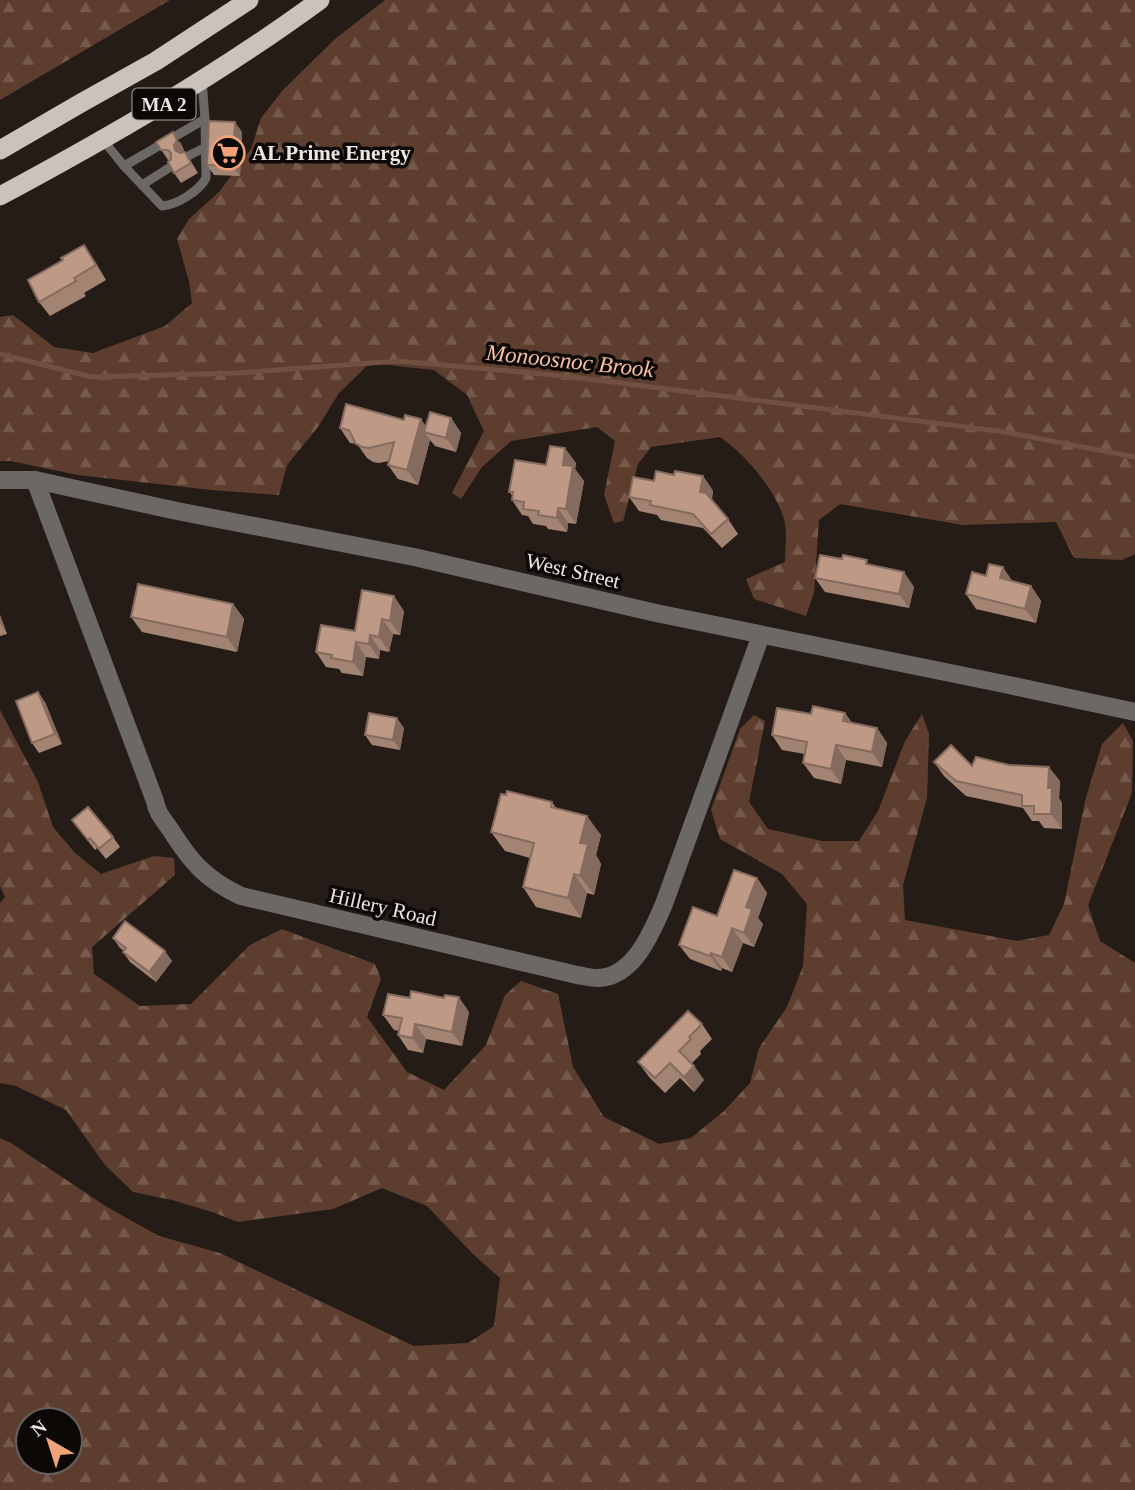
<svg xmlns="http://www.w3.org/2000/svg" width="1135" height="1490" font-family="'Times New Roman',serif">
<defs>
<pattern id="forest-firs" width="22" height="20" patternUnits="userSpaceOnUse" patternTransform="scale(1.75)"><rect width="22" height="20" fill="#5d3e2e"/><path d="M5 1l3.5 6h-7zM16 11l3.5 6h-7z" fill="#755a4c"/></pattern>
</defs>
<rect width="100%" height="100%" fill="#251c18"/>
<g fill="url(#forest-firs)" fill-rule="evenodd">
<polygon points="0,0 170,0 0,100"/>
<path d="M385,0H1135V554L1122,560L1074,558L1056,522L963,525L840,504L819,520L814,593L806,616L754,599L746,579L785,562C785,550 787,536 785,524C779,493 745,454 720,437L651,447L638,464L623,521L614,523L604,495L615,441L597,427L511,441L482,467L461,499L452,493L484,431L467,395L434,370L370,363L339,393L318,427L287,465L279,495L211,490L78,475L10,461H0V317L13,315L54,347L93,353L165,326L192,303L189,281L177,239L189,219L220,191L251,149L261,118L283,90L335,39Z"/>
<path d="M0,710L38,782L53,827L75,853L101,874L154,856L174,858L175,875L92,947L94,974L140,1006L191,1004L250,945L282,929L375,964L381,979L367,1017L407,1072L444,1090L486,1045L505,995L521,981L558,994L573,1067L604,1117L659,1144L691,1138L724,1111L750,1083L759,1048L787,1007L803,966L807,904L782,874L720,839L711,810L740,729L754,715L765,721L749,802L768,829L822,841H859L878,811L905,741L922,714L929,734L927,798L903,885L905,920L1017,941L1049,935L1064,904L1085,801L1102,744L1123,723L1133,741L1132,793L1088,905L1100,941L1135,963V1490H0V1138L11,1143L107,1207L159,1236L220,1253L414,1346L468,1343L494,1326L500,1278L473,1254L427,1206L382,1188L333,1209L238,1222L212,1212L172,1200L133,1192L105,1165L66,1110L16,1086L0,1083V903L5,897L0,886ZM28,1420H70V1462H28Z"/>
</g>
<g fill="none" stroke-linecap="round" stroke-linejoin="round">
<polyline stroke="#71503f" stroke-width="5" points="0,354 91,377 238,373 398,361 565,376 1005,432 1135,457"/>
<g stroke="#6c6865" stroke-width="9">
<polyline points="103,140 124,166 205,119 202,80"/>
<polyline points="188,156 206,147"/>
<path d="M124,166L162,206C177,205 199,191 206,178L205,119"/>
<polyline points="142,185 172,166"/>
</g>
<g stroke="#6c6865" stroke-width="18">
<polyline points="0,480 35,480 177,511 414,557 656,613 1009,685 1135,712"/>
<path d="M35,480L155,801C157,813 163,819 170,829C191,862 205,879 241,896L577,975C584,976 591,978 598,978C634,977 652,932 664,904L761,635"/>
</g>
<g stroke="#ccc2bc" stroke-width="19">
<polyline points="0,150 81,103 156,61 249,0"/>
<path d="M0,196C110,137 219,74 320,0"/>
</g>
</g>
<g fill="#a38473">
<polygon points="242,132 240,176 214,175 207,165"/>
<polygon points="156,142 180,142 184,150 183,152 185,152 198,173 181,183 174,173 170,160 168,160"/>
<polygon points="94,260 106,280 84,293 86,296 50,316 39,302"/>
<polygon points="451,418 461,433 456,452 435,446 430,440 418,485 398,479 388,465 389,461 379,463 373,462 367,458 357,444 350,443 340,428 426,426"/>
<polygon points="576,463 575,469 584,481 576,524 568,523 567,532 548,529 546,526 533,524 528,516 522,515 512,500 513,496 509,492 546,465"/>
<polygon points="674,475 703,476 713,491 712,499 728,519 738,534 722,548 703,528 661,520 657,515 639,511 629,497"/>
<polygon points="870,565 914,587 909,608 825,592 815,578"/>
<polygon points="1013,582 1031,586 1041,601 1036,623 976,609 966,594"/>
<polygon points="233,604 244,619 237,652 142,632 131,617"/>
<polygon points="404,611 400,635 393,634 389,652 380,650 379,659 366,657 363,676 342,673 339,669 326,667 316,652 355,631"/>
<polygon points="0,615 7,634 0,636"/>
<polygon points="45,702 62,744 39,753 32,743"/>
<polygon points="845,713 852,723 877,728 887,743 882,767 846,760 841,784 814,778 803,763 805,754 782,750 772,735 811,714"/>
<polygon points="404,728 400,750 372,745 365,735"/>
<polygon points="934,762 972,766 1060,781 1059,798 1062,803 1062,829 1044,828 1039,821 1032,821 1023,808 966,796 944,776"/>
<polygon points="552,802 556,808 601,835 596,855 601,864 594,895 587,893 581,918 536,907 523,887 530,858 505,851 491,832"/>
<polygon points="72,820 113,837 120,847 106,859 97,848 95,850"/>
<polygon points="757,878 767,893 758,918 763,924 754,947 743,943 732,972 722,968 721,971 690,959 679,945 717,916"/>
<polygon points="113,938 172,961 156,982 130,962 123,952 124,951 120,948"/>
<polygon points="469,1012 462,1046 426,1039 423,1053 408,1050 398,1035 399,1031 394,1030 383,1015"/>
<polygon points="702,1024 712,1039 700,1051 701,1054 692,1063 704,1080 694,1092 680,1078 665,1093 649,1077 638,1062"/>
</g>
<g fill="#856b5e">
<polygon points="235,122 242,132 240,176 233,166"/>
<polygon points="173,132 184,150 181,155 175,150"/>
<polygon points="84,245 94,260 106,280 96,265"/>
<polygon points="451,418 461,433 456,452 446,438"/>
<polygon points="421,419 431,434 424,432 430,440 418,485 407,470"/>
<polygon points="565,448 576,463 575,469 584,481 576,524 566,509 563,465"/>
<polygon points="703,476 713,491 710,506 700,492"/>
<polygon points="558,508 568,523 567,532 557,518"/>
<polygon points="1003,567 1013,582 1000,578"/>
<polygon points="904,572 914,587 909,608 899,594"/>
<polygon points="1031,586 1041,601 1036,623 1025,609"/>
<polygon points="394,596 404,611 400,635 390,621"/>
<polygon points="233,604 244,619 237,652 227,637"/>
<polygon points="0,615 7,634 0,623"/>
<polygon points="382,619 393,634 389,652 379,637"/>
<polygon points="370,635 380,650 379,659 369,644"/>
<polygon points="356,642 366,657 363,676 353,662"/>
<polygon points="38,692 45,702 62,744 55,734"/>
<polygon points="845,713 855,727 843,721"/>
<polygon points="397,718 404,728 400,750 393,740"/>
<polygon points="877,728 887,743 882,767 872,752"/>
<polygon points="836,745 846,760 841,784 831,769"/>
<polygon points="1049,767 1060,781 1059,798 1062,803 1062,829 1051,814 1048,788"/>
<polygon points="587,816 601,835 596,855 601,864 594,895 580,876 580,843"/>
<polygon points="574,874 587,893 581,918 568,898"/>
<polygon points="757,878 767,893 758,918 763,924 754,947 744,933 746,907"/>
<polygon points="732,928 743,943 732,972 722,957"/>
<polygon points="165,951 172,961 156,982 149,972"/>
<polygon points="711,953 722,968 721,971 710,956"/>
<polygon points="459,997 469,1012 462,1046 452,1032"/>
<polygon points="415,1024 426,1039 423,1053 413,1038"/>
<polygon points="694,1066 704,1080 694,1092 684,1077"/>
</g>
<g fill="#be9986" stroke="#856b5e" stroke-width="2">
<polygon points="209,121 235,122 233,166 207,165"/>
<polygon points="173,132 177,140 174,145 175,150 180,153 185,152 191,163 174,173 168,162 171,159 171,153 168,150 161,150 156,142"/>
<polygon points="84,245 96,265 74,278 76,281 39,302 28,280 63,260 61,258"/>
<polygon points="346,404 404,420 405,415 421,419 407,470 388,465 394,442 369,448 362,447 356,444 349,430 340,428"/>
<polygon points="430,412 451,418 446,438 424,432"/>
<polygon points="550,446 565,448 563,465 573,466 566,509 558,508 557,518 538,515 539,511 523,509 524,502 512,500 513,492 509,492 515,460 546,465"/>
<polygon points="656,471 674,475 675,471 703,476 700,492 706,493 728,519 711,534 693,514 650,505 651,501 629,497 633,477 654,481"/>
<polygon points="820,555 842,559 843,555 867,560 866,564 904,572 899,594 815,578"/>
<polygon points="989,564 1003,567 1000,578 1031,586 1025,609 966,594 972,572 986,576"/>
<polygon points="138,584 233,604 227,637 131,617"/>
<polygon points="362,590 394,596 390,621 382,619 379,637 370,635 369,644 356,642 353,662 331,658 332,655 316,652 321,625 355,631"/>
<polygon points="38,692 55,734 32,743 16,701"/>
<polygon points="813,706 845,713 843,721 877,728 872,752 836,745 831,769 803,763 807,742 772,735 777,708 811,714"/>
<polygon points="369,713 397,718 393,740 365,735"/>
<polygon points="951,745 972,766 976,757 1009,765 1049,767 1048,788 1052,788 1051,814 1034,814 1034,806 1022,806 1022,795 956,781 934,762"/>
<polygon points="507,791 552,802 551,807 587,816 580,843 588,844 580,876 574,874 568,898 523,887 534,843 491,832 501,794 506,795"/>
<polygon points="88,807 113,837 99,849 90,838 88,840 72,820"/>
<polygon points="734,870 757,878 746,907 752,909 744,933 732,928 722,957 711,953 710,956 679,945 693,907 717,916"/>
<polygon points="125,921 165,951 149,972 123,952 126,948 113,938"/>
<polygon points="411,991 444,998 445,995 459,997 452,1032 415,1024 413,1038 398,1035 402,1018 383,1015 388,994 410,998"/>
<polygon points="688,1011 702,1024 689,1037 691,1039 679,1051 694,1066 684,1077 670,1063 655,1078 638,1062"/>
</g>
<defs>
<symbol id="supermarket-ring" viewBox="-11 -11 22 22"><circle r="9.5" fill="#0b0806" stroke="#f0a279" stroke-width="1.5"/><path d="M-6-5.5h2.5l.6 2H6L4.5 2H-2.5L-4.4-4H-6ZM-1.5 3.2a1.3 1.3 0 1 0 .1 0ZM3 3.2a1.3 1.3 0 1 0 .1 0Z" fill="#f0a279"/></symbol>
</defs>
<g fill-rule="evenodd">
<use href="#supermarket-ring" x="209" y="134" width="38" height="38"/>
</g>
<g text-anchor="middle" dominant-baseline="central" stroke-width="7" stroke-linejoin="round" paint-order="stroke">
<rect fill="#0b0806" stroke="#a9a4a1" stroke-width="2" x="132.5" y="88.5" width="63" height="31" rx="5"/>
<g font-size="19" font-weight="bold" fill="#ede7e4">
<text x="164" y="104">MA 2</text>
</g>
<g font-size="21" font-weight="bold" fill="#ede7e4" stroke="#0b0806" text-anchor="start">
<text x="252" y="153">AL Prime Energy</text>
</g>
<g font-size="21" fill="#ede7e4" stroke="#0b0806">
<text transform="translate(573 571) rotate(13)">West Street</text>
<text transform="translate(383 907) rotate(13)">Hillery Road</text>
</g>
<g font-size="23" font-style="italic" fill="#fbbfa0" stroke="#0b0806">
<text transform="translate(570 361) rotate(6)">Monoosnoc Brook</text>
</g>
</g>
<g transform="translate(49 1441) rotate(321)"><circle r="33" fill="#0b0806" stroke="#65615f" stroke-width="2"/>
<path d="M0-5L12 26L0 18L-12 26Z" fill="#f0a279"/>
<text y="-10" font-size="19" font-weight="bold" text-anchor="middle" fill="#ede7e4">N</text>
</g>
</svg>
